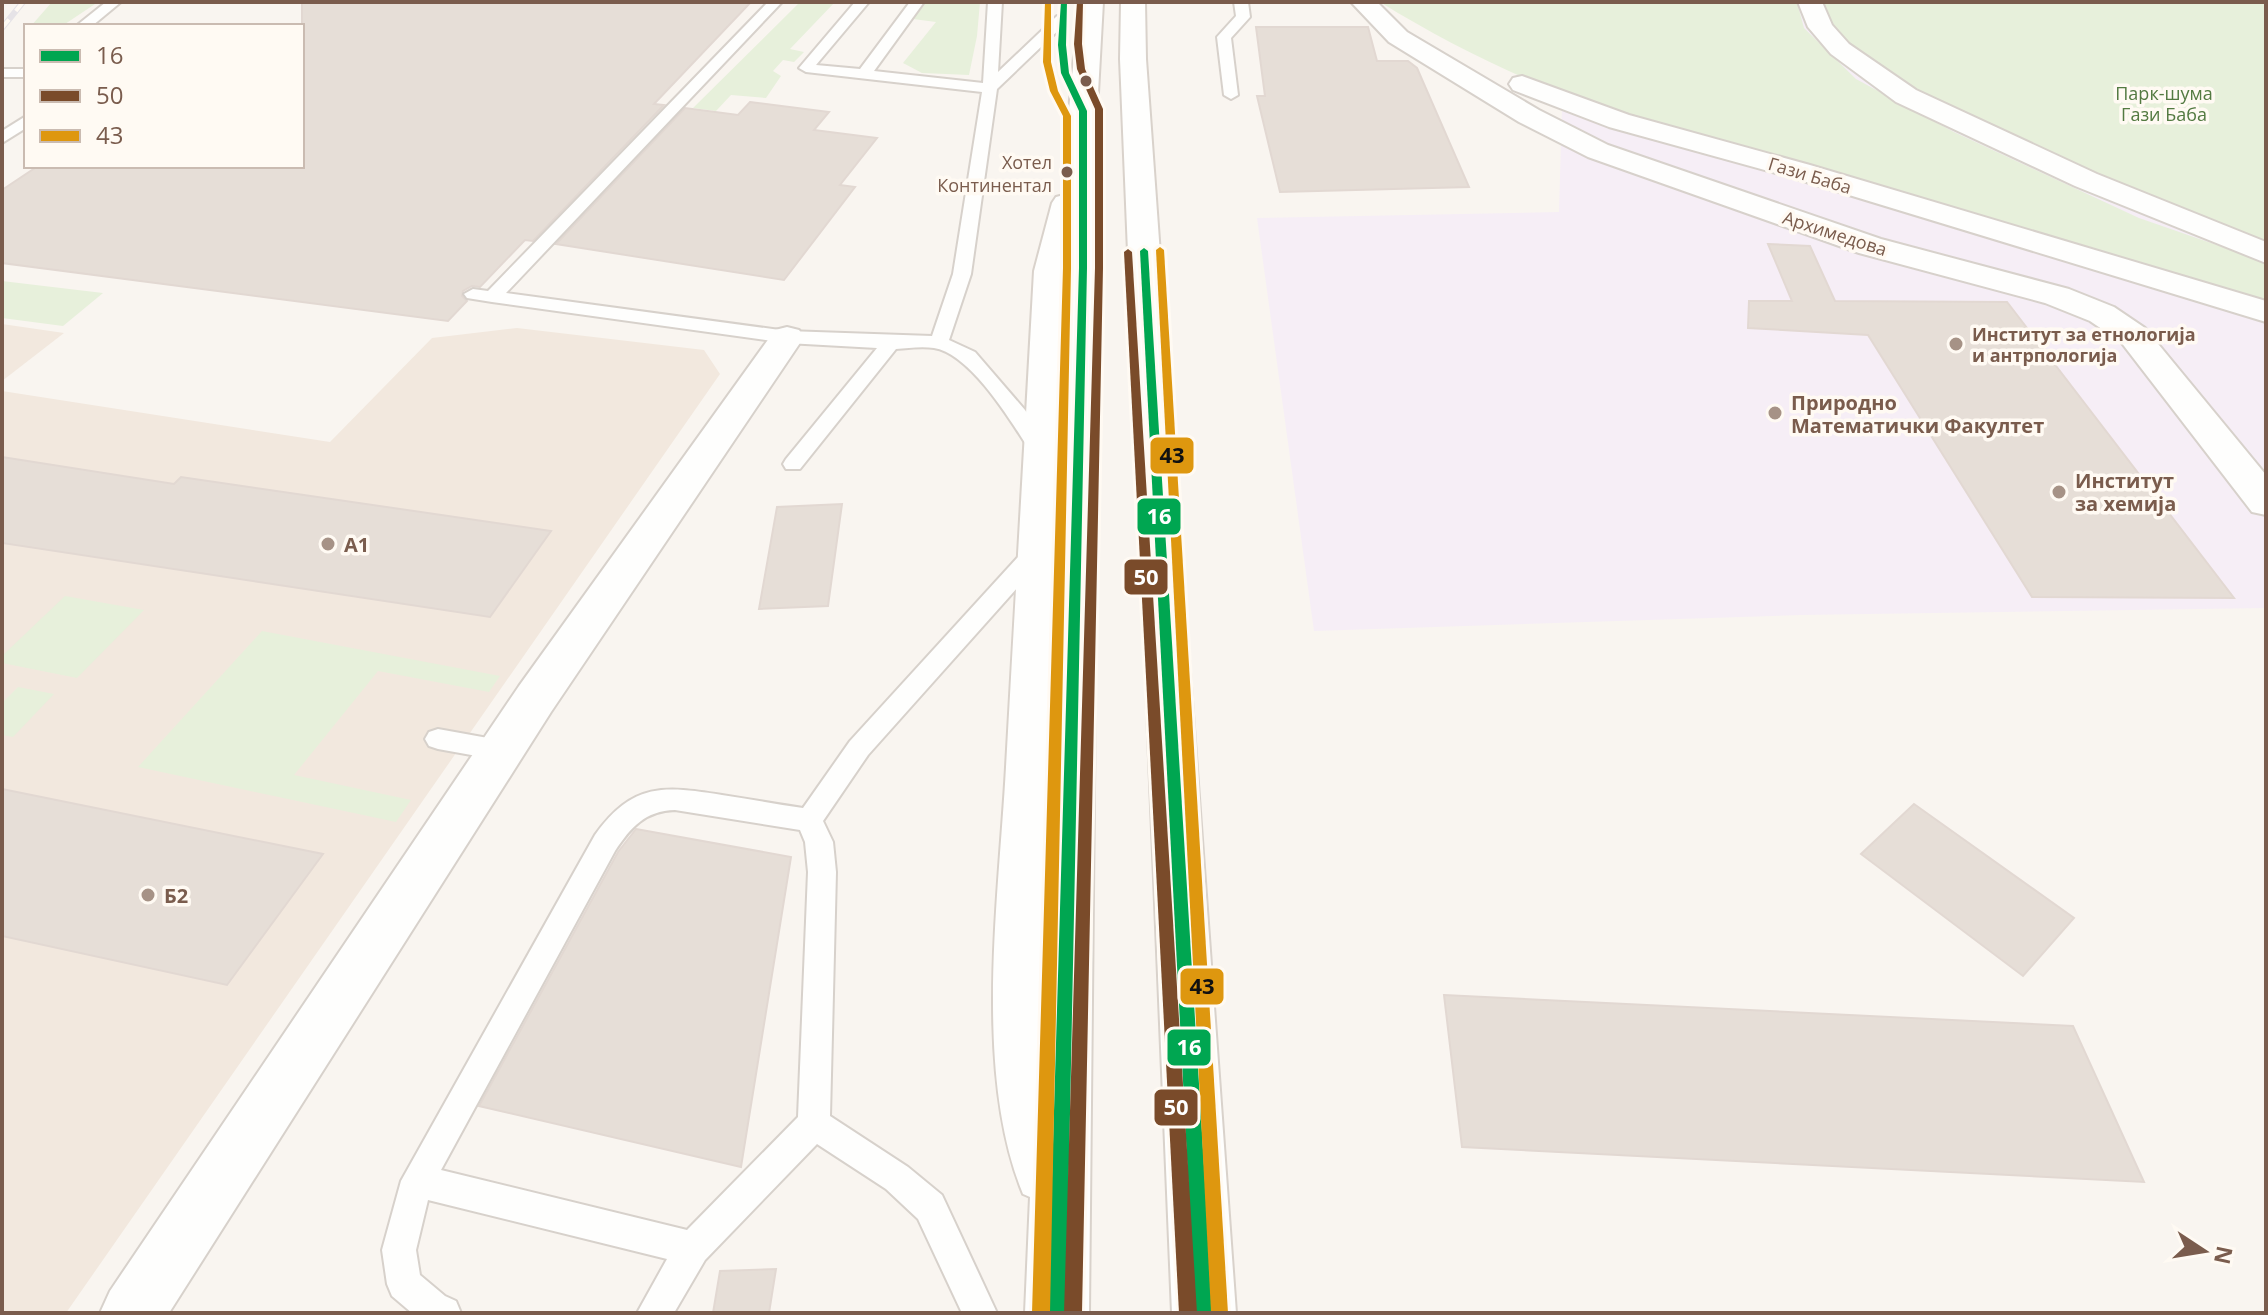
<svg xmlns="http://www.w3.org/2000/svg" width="2268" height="1315" font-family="'Open Sans',sans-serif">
<rect width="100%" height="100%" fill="#f9f5f0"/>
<g fill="#f2e8de">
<polygon points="2,324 64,333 2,381"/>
<polygon points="517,328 704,350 720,374 66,1313 2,1313 2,391 330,442 432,338"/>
</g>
<polygon fill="#f6eef6" points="1565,2 2266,2 2266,608 1801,615 1314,631 1257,218 1559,212"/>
<g fill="#e7f0db">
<polygon points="52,2 98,2 62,26 31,26"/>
<polygon points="800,2 835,2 790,49 804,52 794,62 783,60 773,71 781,76 766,98 731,95 716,111 693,108"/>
<polygon points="927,2 980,2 977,36 969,75 922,73 903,63 936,22 913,19"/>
<path d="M1380,2H1797L1804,28L1856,79L1954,132L2139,218L2266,262V304L1601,109C1523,80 1451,46 1380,2Z"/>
<polygon points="1813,2 2266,2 2266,253 2086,180 1855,58"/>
<polygon points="2,281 103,293 63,326 2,318"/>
<polygon points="65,596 144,610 77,678 2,663 2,656"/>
<polygon points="262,631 500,676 489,692 378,671 294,775 411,800 396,822 138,767"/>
<polygon points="18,687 54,694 13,737 2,735 2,703"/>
</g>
<g fill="#e6ded7" stroke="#e2d8d2" stroke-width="2">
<polygon points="302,2 751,2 654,104 664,105 533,241 525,240 480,287 472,286 463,291 462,296 467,301 448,321 2,263 2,190 38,166 302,166"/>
<polygon points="1256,27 1368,27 1377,61 1408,61 1417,68 1469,187 1280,192 1257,96 1265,96"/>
<polygon points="750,102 829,112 814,130 877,138 840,185 855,187 784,280 556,244 685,108 738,115"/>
<polygon points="1768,244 1810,246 1835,301 2007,302 2234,598 2032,597 1868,335 1748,328 1749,301 1792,301"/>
<polygon points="2,457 174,484 181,477 551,531 490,617 2,543"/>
<polygon points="842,504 828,606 759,609 777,507"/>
<polygon points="2,789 323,854 227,985 2,936"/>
<polygon points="1914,804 2074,918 2023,976 1861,854"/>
<polygon points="636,829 791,857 741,1167 479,1106 618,852"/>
<polygon points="1444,995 2073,1026 2144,1182 1462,1147"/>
<polygon points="776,1269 769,1313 713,1313 720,1271"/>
</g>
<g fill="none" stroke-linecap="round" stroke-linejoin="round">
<defs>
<g id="lane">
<polygon points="106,2 121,2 92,26 76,26"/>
<path d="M768,2H782L506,293L787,331L932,336L953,274L982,92L806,72L799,68L855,2H869L816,65L860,69L910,2H924L874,71L983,83L988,2H1002L998,72L1057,16H1067V22L997,89L971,274L949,340L975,352L1025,410L1051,452L1048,457H1034C1014,426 972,354 934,348C922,346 908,348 896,349L800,469H786L783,464L786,459L877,348L787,343L492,302L467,298L464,294L473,289L488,291Z"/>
<polygon points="1234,2 1248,2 1250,17 1231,38 1238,95 1231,99 1224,95 1217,37 1236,16"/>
<rect x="2" y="69" width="24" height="8"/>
<polygon points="26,116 26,128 2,143 2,131"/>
<path d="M1036,544L1044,546L1047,552L1044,558L868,755L823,821L833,842L836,872L830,1116L908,1167L942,1195L997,1313H962L918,1219L886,1189L817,1144L705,1260L674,1313H637L667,1259L428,1200L416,1250L420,1275L445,1296L456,1301L461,1313H412L392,1296L387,1284L382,1250L401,1181L595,835C633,782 664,786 722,795C749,799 776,804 803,808L850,741L1028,546ZM675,810L800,830L805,842L808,872L798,1117L687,1230L441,1170L615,851C631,827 645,811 675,810Z"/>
<polygon points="438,729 499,740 508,743 512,750 508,757 499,760 438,749 429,746 425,739 429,732"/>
</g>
<g id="street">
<polygon points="1351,2 1377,2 1407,32 1539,110 1608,145 1881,239 2069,289 2114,307 2145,328 2266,475 2266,515 2252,512 2121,342 2090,321 2045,303 1859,253 1588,157 1519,122 1389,42"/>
<polygon points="1798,2 1822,2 1832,25 1849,44 1916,90 2097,174 2266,242 2266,263 2075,186 1896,102 1831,54 1808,27"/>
<polygon points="1522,76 1629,115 1810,165 2266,301 2266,322 1790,177 1609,127 1513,90 1509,84 1513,78"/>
<polygon points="787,327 799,330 804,337 551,712 169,1313 100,1313 110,1291 519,686 775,330"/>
</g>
<g id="secondary">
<path d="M1079,2H1103L1097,111L1099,268L1089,1313H1025L1030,1197L1023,1194C973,1072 999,898 1006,767C1015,602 1025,436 1034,271L1052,203L1056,197L1068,194L1069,111Z"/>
<polygon points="1121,2 1145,2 1146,59 1236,1313 1172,1313 1120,59"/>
</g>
</defs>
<use href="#lane" stroke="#d7d1cb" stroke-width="4"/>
<use href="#street" stroke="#d7d1cb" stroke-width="4"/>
<use href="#secondary" stroke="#d9d2cb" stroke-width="4"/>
<use href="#lane" fill="#fefefd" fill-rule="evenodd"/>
<use href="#street" fill="#fefefd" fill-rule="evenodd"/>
<use href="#secondary" fill="#fefefd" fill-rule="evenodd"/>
<defs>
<polyline id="rail" points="2,28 23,2"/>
</defs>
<use href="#rail" stroke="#e6e3e7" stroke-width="6"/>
<use href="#rail" stroke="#fffaf3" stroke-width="4" stroke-dasharray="11" stroke-linecap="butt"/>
<defs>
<g id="bus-1">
<polygon points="1061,2 1067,2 1066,45 1069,73 1087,111 1087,268 1066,1313 1048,1313 1079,268 1079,111 1061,73 1058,45"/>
<polygon points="1144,248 1148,251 1213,1313 1195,1313 1140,251"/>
</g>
<g id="bus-2">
<polygon points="1077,2 1083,3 1082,44 1085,69 1103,109 1103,268 1082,1313 1064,1313 1095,268 1095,109 1077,69 1074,44"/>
<polygon points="1128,249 1132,252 1197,1313 1179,1313 1124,252"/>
</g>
<g id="bus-3">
<polygon points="1045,2 1051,2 1051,62 1058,91 1071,116 1071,268 1050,1313 1032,1313 1063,268 1063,116 1050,91 1043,62"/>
<polygon points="1160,247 1164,250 1228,1313 1211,1312 1156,250"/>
</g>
</defs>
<use href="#bus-1" stroke="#fffaf3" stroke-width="6"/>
<use href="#bus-2" stroke="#fffaf3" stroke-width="6"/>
<use href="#bus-3" stroke="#fffaf3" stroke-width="6"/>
<use href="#bus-1" fill="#00a651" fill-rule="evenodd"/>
<use href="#bus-2" fill="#7a4b2a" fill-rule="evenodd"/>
<use href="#bus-3" fill="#de970f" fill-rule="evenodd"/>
</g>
<g fill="#7a5c4d" stroke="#fffaf3" stroke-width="3">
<circle cx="1086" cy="81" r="7"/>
<circle cx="1067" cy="172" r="7"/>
</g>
<g fill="#a69286" stroke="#fffaf3" stroke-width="3">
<circle cx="1956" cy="344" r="8"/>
<circle cx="1775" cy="413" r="8"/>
<circle cx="2059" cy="492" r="8"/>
<circle cx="328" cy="544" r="8"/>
<circle cx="148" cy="895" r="8"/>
</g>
<g text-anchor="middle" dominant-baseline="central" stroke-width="7" stroke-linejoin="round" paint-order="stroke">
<g font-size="18" fill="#537a41" stroke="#fffaf3">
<text x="2164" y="93">Парк-шума<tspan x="2164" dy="21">Гази Баба</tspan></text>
</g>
<g font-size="18" fill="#7a5c4d" stroke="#fffaf3" text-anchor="end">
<text x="1052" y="162">Хотел<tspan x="1052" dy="23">Континентал</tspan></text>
</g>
<g font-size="18" fill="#7a5c4d" stroke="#fffaf3">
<text transform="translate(1810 175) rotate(17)">Гази Баба</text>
<text transform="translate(1835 233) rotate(18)">Архимедова</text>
</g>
<g font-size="18" font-weight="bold" fill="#7a5c4d" stroke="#fffaf3" text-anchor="start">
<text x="1972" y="334">Институт за етнологија<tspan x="1972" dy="21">и антрпологија</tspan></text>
</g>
<g font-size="20" font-weight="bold" fill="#7a5c4d" stroke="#fffaf3" text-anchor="start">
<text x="1791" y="402">Природно<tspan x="1791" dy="23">Математички Факултет</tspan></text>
<text x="2075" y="480">Институт<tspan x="2075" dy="23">за хемија</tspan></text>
<text x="344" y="544">А1</text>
<text x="164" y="895">Б2</text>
</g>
</g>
<g stroke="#fffaf3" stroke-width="3">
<rect x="1149" y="436" width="46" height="39" rx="8" fill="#de970f"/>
<rect x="1136" y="497" width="46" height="39" rx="8" fill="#00a651"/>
<rect x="1123" y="558" width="46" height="38" rx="8" fill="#7a4b2a"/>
<rect x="1179" y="967" width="46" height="39" rx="8" fill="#de970f"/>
<rect x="1166" y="1028" width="46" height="39" rx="8" fill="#00a651"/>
<rect x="1153" y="1088" width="46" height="39" rx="8" fill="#7a4b2a"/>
</g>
<g font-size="22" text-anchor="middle" font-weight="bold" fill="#fff">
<text x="1159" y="524">16</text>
<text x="1146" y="585">50</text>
<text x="1189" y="1055">16</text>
<text x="1176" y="1115">50</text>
</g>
<g font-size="22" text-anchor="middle" font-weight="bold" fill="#111">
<text x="1172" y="463">43</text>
<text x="1202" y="994">43</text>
</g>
<rect width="2268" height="1315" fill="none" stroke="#7a5c4d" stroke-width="8"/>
<rect x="24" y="24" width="280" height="144" fill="#fffaf3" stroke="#cabbb1" stroke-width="2"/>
<rect x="40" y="50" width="40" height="12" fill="#00a651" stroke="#cabbb1" stroke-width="2"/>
<text x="96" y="64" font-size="24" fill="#7a5c4d">16</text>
<rect x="40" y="90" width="40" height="12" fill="#7a4b2a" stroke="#cabbb1" stroke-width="2"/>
<text x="96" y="104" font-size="24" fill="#7a5c4d">50</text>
<rect x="40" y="130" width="40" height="12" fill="#de970f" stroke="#cabbb1" stroke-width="2"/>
<text x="96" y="144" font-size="24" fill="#7a5c4d">43</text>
<g transform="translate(2204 1251) rotate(102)" stroke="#fffaf3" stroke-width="6" paint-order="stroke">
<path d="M0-6L14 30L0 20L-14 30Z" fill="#7a5c4d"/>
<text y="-12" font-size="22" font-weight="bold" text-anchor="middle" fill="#7a5c4d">N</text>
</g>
</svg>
